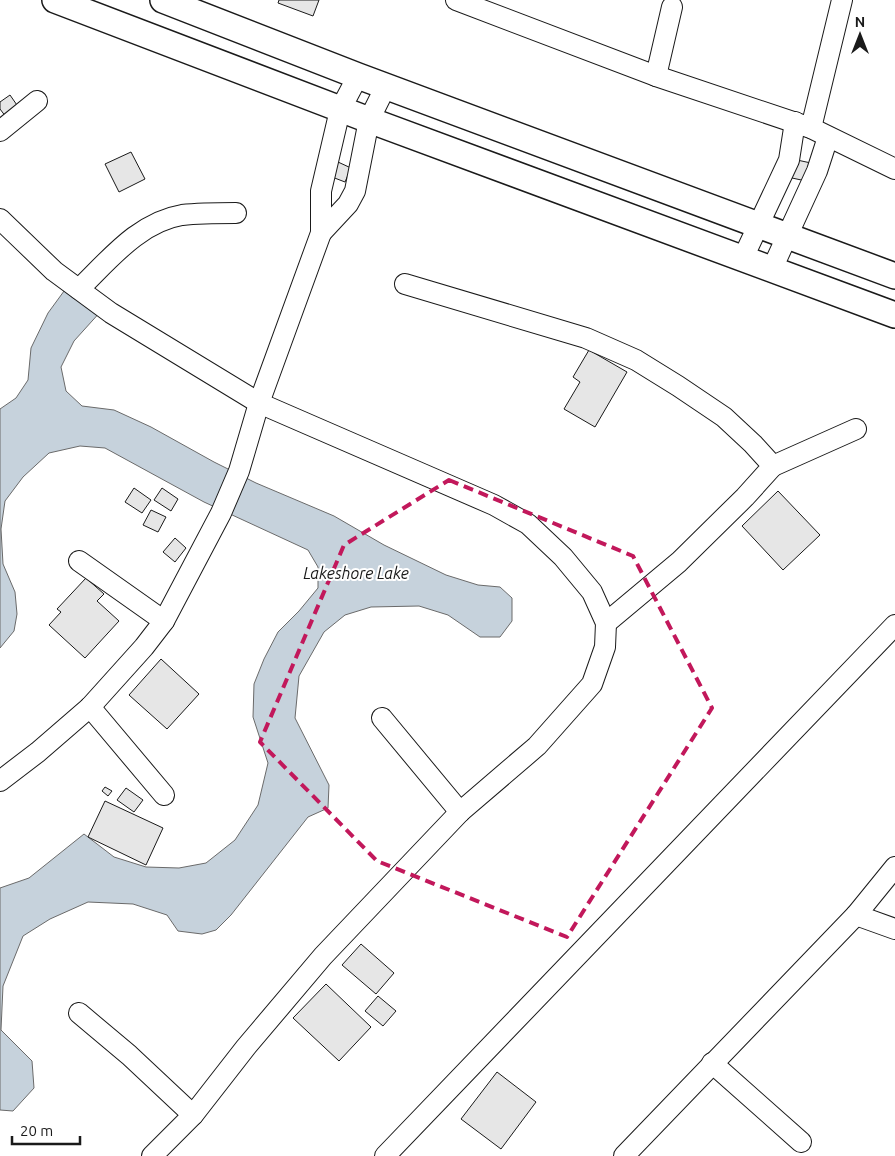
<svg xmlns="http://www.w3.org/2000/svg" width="895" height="1156" font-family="Ubuntu,sans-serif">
<rect width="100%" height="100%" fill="#fff"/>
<polygon fill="#c6d2dc" stroke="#6a6a6a" points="67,287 102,310 74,341 61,367 66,391 82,406 114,410 151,427 214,462 256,483 334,516 384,545 446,575 478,585 500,587 512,598 512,621 500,637 480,637 448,615 419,606 371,607 345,615 324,632 299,676 295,718 329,785 328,808 308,817 231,915 216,930 202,934 178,931 167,915 133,904 88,902 50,919 23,936 3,986 1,1030 32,1061 34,1088 13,1111 0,1110 0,888 29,878 84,834 114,857 146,867 179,868 206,863 235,840 258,805 268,763 253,717 254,684 264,659 278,632 299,611 318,588 318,567 308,550 204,502 105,448 80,446 49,453 23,477 5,501 1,529 3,564 15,592 17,614 14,631 0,648 0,409 16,398 28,380 31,348 48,313"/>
<g fill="#e6e6e6" stroke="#1a1a1a">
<polygon points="279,0 319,0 313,16 278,3"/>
<polygon points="10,95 19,108 6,117 0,109 0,102"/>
<polygon points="131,152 145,179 119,192 105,164"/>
<polygon points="797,160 811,163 806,181 792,178"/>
<polygon points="338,162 351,168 345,182 332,177"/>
<polygon points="589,350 627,372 595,427 564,409 580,382 573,377"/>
<polygon points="134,488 151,500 142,513 125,502"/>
<polygon points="162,488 178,499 171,511 154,500"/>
<polygon points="778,491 820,535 783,570 742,526"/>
<polygon points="151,510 166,517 158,532 143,525"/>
<polygon points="175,538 186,548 175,562 163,552"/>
<polygon points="86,578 104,594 97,601 119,621 85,658 49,625 61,612 57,609"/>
<polygon points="161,659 199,694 167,729 129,695"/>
<polygon points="105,787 112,791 108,796 102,791"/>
<polygon points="126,788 143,800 134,812 117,800"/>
<polygon points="105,801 163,828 146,865 88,837"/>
<polygon points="361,944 394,973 376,994 342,965"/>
<polygon points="326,984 371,1027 339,1061 293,1018"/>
<polygon points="378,996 396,1011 383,1026 365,1011"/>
<polygon points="497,1072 536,1102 501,1149 461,1119"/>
</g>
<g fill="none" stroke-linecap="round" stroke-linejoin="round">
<defs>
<g id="minor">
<polyline points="456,0 656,76 811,128 895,169"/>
<polyline points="656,76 672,7"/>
<polyline points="811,128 842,0"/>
<polyline points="0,131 37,101"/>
<polyline points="0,219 54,271 111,313 259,403 494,505 528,524 563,557 592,592 606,623 605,647 592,684 537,746 460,812 323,956 246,1047 193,1115 152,1156"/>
<polyline points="321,233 348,204 355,191 369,120 386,86"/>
<polyline points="743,258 789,160 795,122"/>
<polyline points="772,269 817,171 828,137"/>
<polyline points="405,284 586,338 636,360 678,386 724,417 753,444 773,466 745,497 679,562 606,623"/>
<path d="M79,289C109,260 139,222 182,215C200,213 218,213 236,213"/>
<polyline points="773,466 856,429"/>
<polyline points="79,561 164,621"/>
<polyline points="90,707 164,795"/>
<polyline points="382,718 460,812"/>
<polyline points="0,781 38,752 90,707 144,647 164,621 221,513 239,471 259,403 321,233 321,191 340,110 358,76"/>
<polyline points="856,915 895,929"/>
<polyline points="79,1013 129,1055 193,1115"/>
<polyline points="712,1063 801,1142"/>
<polyline points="385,1156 895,625"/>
<polyline points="624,1156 856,915 895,867"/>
</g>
<g id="tertiary">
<polyline points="55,0 369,120 895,315"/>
<polyline points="163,0 358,76 895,276"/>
</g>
</defs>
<use href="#minor" stroke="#1a1a1a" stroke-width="22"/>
<use href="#tertiary" stroke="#1a1a1a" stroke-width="28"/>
<use href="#minor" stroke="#fff" stroke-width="20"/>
<use href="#tertiary" stroke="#fff" stroke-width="25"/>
</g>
<path fill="none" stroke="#c2185b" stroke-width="4" stroke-dasharray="10 6" stroke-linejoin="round" d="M449,480L633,556L712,708L567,937L377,861L260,742L344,545Z"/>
<g text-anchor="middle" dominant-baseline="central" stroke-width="4" stroke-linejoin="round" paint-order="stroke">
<g font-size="16" font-style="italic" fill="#1a1a1a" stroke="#fff">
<text x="356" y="573">Lakeshore Lake</text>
</g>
</g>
<g transform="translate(860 35)" stroke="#ffffff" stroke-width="4" paint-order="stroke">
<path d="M0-4L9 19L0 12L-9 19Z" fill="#1a1a1a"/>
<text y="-8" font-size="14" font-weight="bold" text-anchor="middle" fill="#1a1a1a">N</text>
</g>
<path d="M12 1136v8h68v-8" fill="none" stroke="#1a1a1a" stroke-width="2.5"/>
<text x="20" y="1136" font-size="15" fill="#1a1a1a" stroke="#ffffff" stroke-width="4" paint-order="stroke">20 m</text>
</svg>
